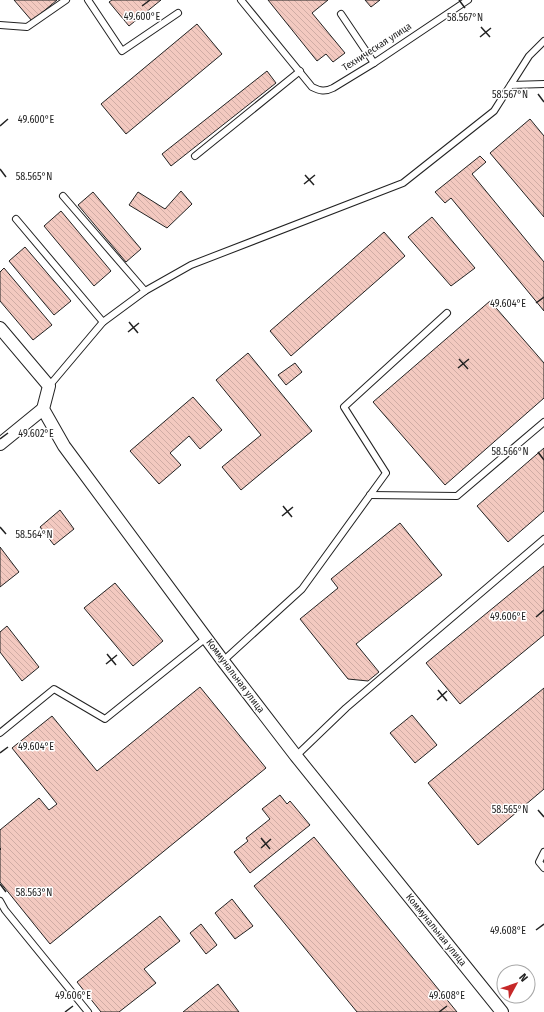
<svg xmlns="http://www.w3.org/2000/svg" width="544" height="1012" font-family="'Fira Sans Condensed',sans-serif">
<defs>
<pattern id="building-back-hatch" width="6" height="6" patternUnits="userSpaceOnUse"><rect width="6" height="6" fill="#f3c9c0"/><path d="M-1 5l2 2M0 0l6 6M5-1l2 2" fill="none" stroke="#d0aca5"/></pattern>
</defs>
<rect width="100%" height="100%" fill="#fff"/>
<g fill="url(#building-back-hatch)" stroke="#222">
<polygon points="14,0 57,0 32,21"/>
<polygon points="112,0 161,0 129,26 109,2"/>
<polygon points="268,0 328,0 312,13 345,53 333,62 326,54 317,61"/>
<polygon points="365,0 380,0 371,7"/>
<polygon points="197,24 222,54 126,134 101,104"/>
<polygon points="267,71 276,83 171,166 162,154"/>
<polygon points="530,119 544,136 544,217 490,153"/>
<polygon points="480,156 486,162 472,174 544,262 544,311 451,198 445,203 435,192"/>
<polygon points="181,191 192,204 167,228 129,205 138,192 165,209"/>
<polygon points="93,192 141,249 126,262 78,205"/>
<polygon points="61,211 111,271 94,286 44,226"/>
<polygon points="432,217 475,268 451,286 408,237"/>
<polygon points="384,232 405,256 291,356 270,331"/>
<polygon points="25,247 71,301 54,315 9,261"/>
<polygon points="4,268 52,325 33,340 0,301 0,272"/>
<polygon points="490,301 544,363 544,398 445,485 373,402"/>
<polygon points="248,353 312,431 241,490 222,467 261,435 216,380"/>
<polygon points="295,363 302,372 286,385 278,375"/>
<polygon points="193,397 222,430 200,449 189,436 170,453 181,465 159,484 130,451"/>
<polygon points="544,448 544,511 508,542 477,506"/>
<polygon points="60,510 74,529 54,545 40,527"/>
<polygon points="400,523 442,575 356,644 379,672 368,681 348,679 300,619 338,588 331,579"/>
<polygon points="0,547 19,572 0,587"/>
<polygon points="544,566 544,635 460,704 426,663"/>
<polygon points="115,583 163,641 133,666 84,608"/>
<polygon points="7,626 39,667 22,681 0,652 0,632"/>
<polygon points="200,687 266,768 50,944 0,882 0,850 1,849 0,848 0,830 39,798 49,810 57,804 12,748 52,716 97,771"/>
<polygon points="544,688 544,789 478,845 428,783"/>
<polygon points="412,715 437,745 415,763 390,733"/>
<polygon points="280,795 287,804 290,801 310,825 250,873 234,852 248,841 246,838 270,819 262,809"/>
<polygon points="314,837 457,1012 357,1012 254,886"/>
<polygon points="232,899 253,926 235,939 215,913"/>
<polygon points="160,916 180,941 144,969 156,983 119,1012 101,1012 77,982"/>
<polygon points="201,924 217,945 206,954 190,933"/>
<polygon points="218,984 239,1012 183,1012"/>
</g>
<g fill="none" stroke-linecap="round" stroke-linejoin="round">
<defs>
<g id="service">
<polyline points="88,0 122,51 178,13"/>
<path d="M241,0L312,87C320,91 325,92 333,88L374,63L468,0"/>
<polyline points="341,14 374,63"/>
<polyline points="0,25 27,27 66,0"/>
<polyline points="511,85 544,84"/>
<polyline points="195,156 300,71"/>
<polyline points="63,196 145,291"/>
<polyline points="16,219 103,322"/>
<polyline points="49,386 103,322 145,291 191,265 403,183 494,111 529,56 544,41"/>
<polyline points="370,495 457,496 544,422"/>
<polyline points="223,661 302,589 386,473 344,407 447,313"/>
<polyline points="0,733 54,689 105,719 206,638"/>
<polyline points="296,756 346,708 544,539"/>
<polyline points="544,852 539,862 544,868"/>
<polyline points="0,901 5,910 88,1012"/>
</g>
<g id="minor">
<polyline points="0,328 49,386 43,409 64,446 223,661 296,756 502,1012"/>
<polyline points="0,444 43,409"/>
</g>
</defs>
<use href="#service" stroke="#222" stroke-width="8"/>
<use href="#minor" stroke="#222" stroke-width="14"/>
<use href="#service" stroke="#fff" stroke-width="6"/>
<use href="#minor" stroke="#fff" stroke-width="12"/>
</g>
<path fill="none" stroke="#222" stroke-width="1.5" d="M459,0L465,8M142,6L150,0M481,27L490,37M480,37L491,28M538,94L544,102M0,126L8,119M0,169L6,177M305,175L314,185M304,184L315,175M536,303L544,297M129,322L138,333M128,332L139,323M459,359L468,369M458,368L469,359M0,439L8,433M538,452L544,460M283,506L292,517M282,516L293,507M0,527L6,534M536,617L544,610M107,654L116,665M106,664L117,655M438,690L447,701M437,700L447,691M0,753L8,747M538,810L544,817M261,838L270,849M261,848L271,839M0,884L6,892M536,930L544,924M65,1012L73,1006M439,1012L447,1006"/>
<g text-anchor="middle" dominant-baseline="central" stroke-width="3" stroke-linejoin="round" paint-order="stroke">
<g font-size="10" fill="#222" stroke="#fff">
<text transform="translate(377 47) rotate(-33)">Техническая улица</text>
<text transform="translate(235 676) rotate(53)">Коммунальная улица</text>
<text transform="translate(436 930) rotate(51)">Коммунальная улица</text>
</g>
</g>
<g font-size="10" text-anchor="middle" fill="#222" stroke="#fff" stroke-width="3" stroke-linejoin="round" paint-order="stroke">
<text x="142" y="20">49.600°E</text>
<text x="465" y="21">58.567°N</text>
<text x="510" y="98">58.567°N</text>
<text x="36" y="123">49.600°E</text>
<text x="34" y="180">58.565°N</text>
<text x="508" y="307">49.604°E</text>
<text x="36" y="437">49.602°E</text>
<text x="510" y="455">58.566°N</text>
<text x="34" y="538">58.564°N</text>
<text x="508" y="620">49.606°E</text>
<text x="36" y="750">49.604°E</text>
<text x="510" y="813">58.565°N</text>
<text x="34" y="896">58.563°N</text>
<text x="508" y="934">49.608°E</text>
<text x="73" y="999">49.606°E</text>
<text x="447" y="999">49.608°E</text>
</g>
<g transform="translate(516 984) rotate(50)"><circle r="19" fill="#ffffff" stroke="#a7a7a7"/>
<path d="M0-3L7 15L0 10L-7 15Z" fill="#c62828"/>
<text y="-6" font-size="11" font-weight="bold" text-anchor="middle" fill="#222222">N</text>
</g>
</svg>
